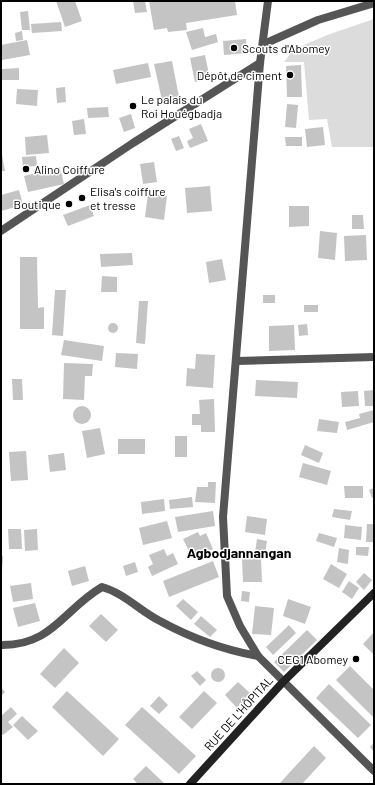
<svg xmlns="http://www.w3.org/2000/svg" width="375" height="785" font-family="Barlow,sans-serif">
<rect width="100%" height="100%" fill="#fff"/>
<polygon fill="#dcdcdc" points="374,19 374,147 332,147 327,119 309,120 304,62 284,62 294,49 330,34"/>
<g fill="#c4c4c4">
<polygon points="56,1 75,1 82,21 65,27"/>
<polygon points="133,1 145,1 147,12 135,13"/>
<polygon points="149,1 235,1 237,15 186,23 187,30 168,32 167,28 154,30"/>
<polygon points="28,11 30,30 22,30 20,12"/>
<polygon points="61,22 62,31 32,33 31,24"/>
<polygon points="203,28 205,37 216,34 218,42 192,50 186,32"/>
<polygon points="22,31 23,40 16,41 15,33"/>
<polygon points="246,39 247,53 224,55 223,41"/>
<polygon points="27,40 30,55 2,60 1,45"/>
<polygon points="205,55 210,79 195,82 190,58"/>
<polygon points="172,61 180,102 163,105 154,64"/>
<polygon points="148,63 151,77 116,84 113,70"/>
<polygon points="301,65 302,97 287,97 286,66"/>
<polygon points="19,68 19,80 2,80 2,69"/>
<polygon points="65,87 66,102 57,103 56,88"/>
<polygon points="17,89 38,90 37,106 16,104"/>
<polygon points="287,104 298,105 296,128 285,127"/>
<polygon points="108,107 109,117 88,118 87,108"/>
<polygon points="131,114 135,128 124,132 119,118"/>
<polygon points="84,119 86,134 74,135 72,121"/>
<polygon points="201,124 208,141 190,148 187,141 193,138 189,129"/>
<polygon points="323,127 325,145 307,147 305,129"/>
<polygon points="47,135 49,153 26,155 25,137"/>
<polygon points="179,136 184,148 176,151 171,139"/>
<polygon points="285,137 302,137 302,146 286,146"/>
<polygon points="1,149 5,171 1,171"/>
<polygon points="36,156 37,166 23,167 22,157"/>
<polygon points="154,162 157,182 143,184 140,164"/>
<polygon points="60,167 64,184 28,192 24,176"/>
<polygon points="210,186 212,211 187,213 185,188"/>
<polygon points="19,190 23,205 1,211 1,195"/>
<polygon points="148,193 167,196 164,220 145,217"/>
<polygon points="90,205 94,216 68,226 63,215"/>
<polygon points="289,206 309,206 309,226 289,227"/>
<polygon points="352,215 363,215 364,229 352,229"/>
<polygon points="320,231 337,233 335,260 318,258"/>
<polygon points="366,235 367,260 345,261 344,236"/>
<polygon points="132,253 133,265 101,267 100,254"/>
<polygon points="20,257 37,257 38,308 44,307 44,329 20,329"/>
<polygon points="222,259 226,280 209,283 206,262"/>
<polygon points="102,276 117,277 117,292 101,292"/>
<polygon points="55,290 66,290 63,336 52,335"/>
<rect x="263" y="295" width="12" height="8"/>
<polygon points="139,301 148,301 145,344 136,343"/>
<rect x="304" y="305" width="14" height="7"/>
<circle cx="113" cy="328" r="5"/>
<polygon points="307,324 308,335 299,336 298,325"/>
<polygon points="294,325 295,350 269,351 269,326"/>
<polygon points="64,340 104,346 102,361 61,355"/>
<polygon points="116,353 138,354 137,369 115,367"/>
<polygon points="196,354 215,355 213,388 186,386 187,368 195,369"/>
<polygon points="64,363 93,364 92,376 85,376 84,400 63,399"/>
<polygon points="12,379 22,379 23,400 13,400"/>
<polygon points="256,380 298,382 297,398 255,396"/>
<polygon points="374,390 374,406 365,406 364,391"/>
<polygon points="358,391 359,406 342,407 341,392"/>
<polygon points="214,399 215,432 201,432 201,425 192,425 192,414 200,414 199,400"/>
<circle cx="82" cy="415" r="9"/>
<polygon points="374,410 374,422 347,430 345,422 360,418 359,414"/>
<polygon points="319,419 339,422 337,433 317,431"/>
<polygon points="100,428 105,454 87,458 82,431"/>
<rect x="175" y="436" width="12" height="21"/>
<rect x="118" y="439" width="27" height="15"/>
<polygon points="305,445 323,453 319,463 301,455"/>
<polygon points="26,451 28,480 11,481 9,452"/>
<polygon points="64,453 66,470 50,472 48,455"/>
<polygon points="303,463 331,471 327,485 299,477"/>
<polygon points="208,482 216,482 215,503 195,502 197,487 208,487"/>
<polygon points="344,486 363,486 363,498 345,498"/>
<polygon points="374,488 374,497 372,498 369,490"/>
<polygon points="192,497 193,507 170,509 169,500"/>
<polygon points="164,499 165,511 142,514 141,502"/>
<polygon points="334,509 352,511 350,520 332,517"/>
<polygon points="213,511 215,526 178,532 175,517"/>
<polygon points="247,516 267,519 265,535 245,532"/>
<polygon points="167,521 172,538 143,545 139,528"/>
<polygon points="367,524 374,524 374,542 366,542"/>
<polygon points="345,525 362,527 361,540 344,538"/>
<polygon points="8,529 21,529 22,549 9,549"/>
<polygon points="37,529 38,550 25,551 24,530"/>
<polygon points="198,532 200,536 206,533 213,549 193,559 183,539"/>
<polygon points="319,533 337,538 334,547 316,541"/>
<polygon points="257,539 267,541 265,554 255,552"/>
<polygon points="356,547 369,547 368,556 356,555"/>
<polygon points="339,548 349,550 348,564 337,562"/>
<polygon points="164,549 167,556 173,553 178,564 152,576 148,567 153,564 149,555"/>
<polygon points="1,556 3,556 2,571 1,571"/>
<polygon points="242,558 261,558 262,582 243,582"/>
<polygon points="213,561 219,577 169,597 163,581"/>
<polygon points="135,562 138,572 126,576 123,566"/>
<polygon points="331,564 347,574 339,588 323,579"/>
<polygon points="85,566 89,581 72,586 68,571"/>
<polygon points="364,573 372,580 364,590 356,582"/>
<polygon points="349,581 359,588 352,599 342,592"/>
<polygon points="31,583 33,599 13,602 10,586"/>
<polygon points="242,591 250,592 249,602 241,601"/>
<polygon points="183,599 198,612 191,620 176,606"/>
<polygon points="288,599 311,607 305,624 283,616"/>
<polygon points="35,603 40,621 18,627 13,608"/>
<polygon points="255,606 274,608 271,635 252,634"/>
<polygon points="101,614 118,630 106,642 89,626"/>
<polygon points="201,616 217,630 210,637 194,624"/>
<polygon points="289,625 296,633 273,655 266,647"/>
<polygon points="307,630 317,640 284,672 274,662"/>
<polygon points="374,632 374,655 363,644"/>
<polygon points="64,648 79,663 55,688 40,674"/>
<polygon points="350,666 374,690 374,718 336,680"/>
<circle cx="218" cy="675" r="7"/>
<polygon points="197,671 206,680 200,686 191,676"/>
<polygon points="238,682 251,694 237,708 225,695"/>
<polygon points="329,684 371,725 358,738 316,698"/>
<polygon points="1,687 5,692 1,696"/>
<polygon points="67,691 119,739 103,756 52,707"/>
<polygon points="204,691 217,703 192,729 179,717"/>
<polygon points="159,696 168,705 159,714 150,706"/>
<polygon points="11,707 17,714 8,722 13,727 3,735 1,733 1,716"/>
<polygon points="142,707 196,756 179,774 125,725"/>
<polygon points="22,716 38,731 28,740 13,725"/>
<polygon points="374,743 374,752 370,747"/>
<polygon points="314,746 326,758 302,784 279,784"/>
<polygon points="146,766 165,784 138,784 133,779"/>
</g>
<g fill="none" stroke-linecap="round" stroke-linejoin="round">
<g stroke="#555" stroke-width="8">
<polyline points="268,1 260,63 223,517 227,596 240,626 258,656 374,771"/>
<polyline points="264,44 318,20 374,3"/>
<polyline points="1,231 133,143 260,63"/>
<polyline points="236,361 374,357"/>
<path d="M1,645C52,646 64,609 102,587C124,593 140,611 160,621C191,638 224,650 258,656"/>
</g>
<polyline stroke="#222" stroke-width="8" points="190,784 283,682 374,593"/>
</g>
<g fill="#000" stroke="#fff" stroke-width="1.5">
<circle cx="234" cy="48" r="4"/>
<circle cx="290" cy="75" r="4"/>
<circle cx="133" cy="106" r="4"/>
<circle cx="26" cy="169" r="4"/>
<circle cx="82" cy="198" r="4"/>
<circle cx="69" cy="204" r="4"/>
<circle cx="356" cy="659" r="4"/>
</g>
<g text-anchor="middle" dominant-baseline="central" stroke-width="3" stroke-linejoin="round" paint-order="stroke">
<g font-size="12" fill="#000" stroke="#fff" text-anchor="start">
<text x="242" y="48">Scouts d'Abomey</text>
<text x="282" y="75" text-anchor="end">Dépôt de ciment</text>
<text x="141" y="99">Le palais du<tspan x="141" dy="14">Roi Houégbadja</tspan></text>
<text x="34" y="169">Alino Coiffure</text>
<text x="90" y="191">Elisa's coiffure<tspan x="90" dy="14">et tresse</tspan></text>
<text x="61" y="204" text-anchor="end">Boutique</text>
<text x="348" y="659" text-anchor="end">CEG1 Abomey</text>
</g>
<g font-size="12" fill="#000" stroke="#fff">
<text transform="translate(238 713) rotate(-48)">RUE DE L'HÔPITAL</text>
</g>
<g font-size="14" font-weight="bold" fill="#000" stroke="#fff">
<text x="239" y="552">Agbodjannangan</text>
</g>
</g>
<rect width="375" height="785" fill="none" stroke="#000000" stroke-width="4"/>
</svg>
